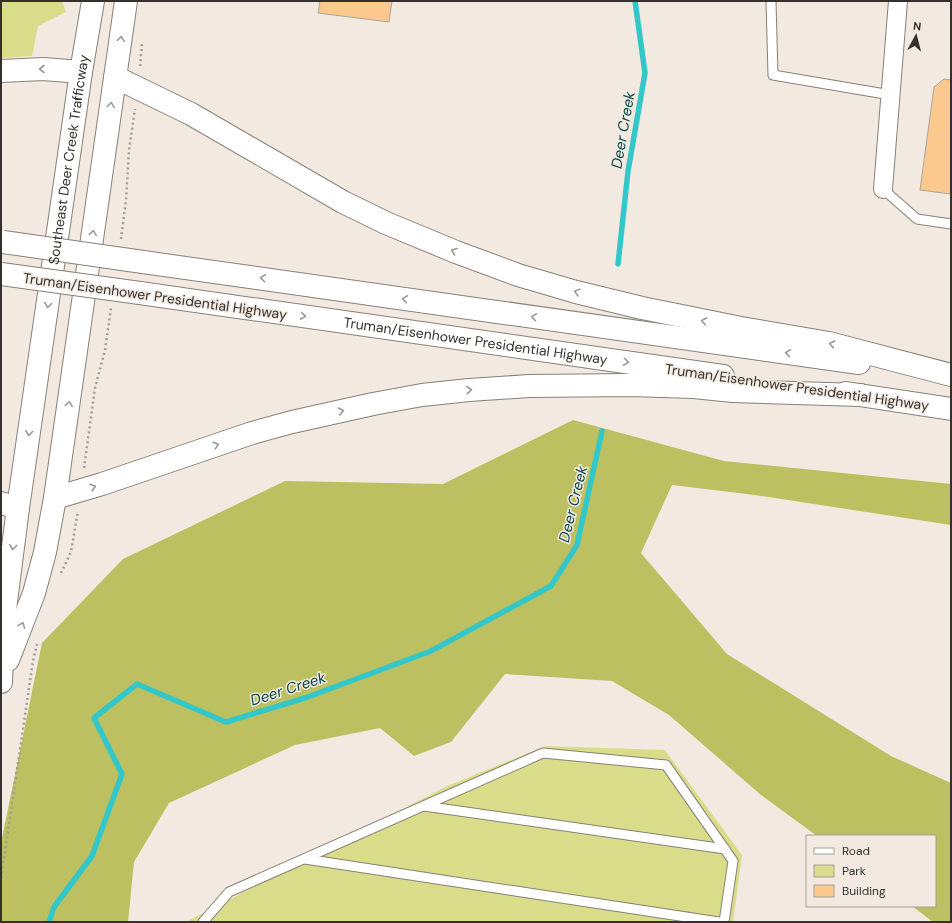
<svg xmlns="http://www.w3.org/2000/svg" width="952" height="923" font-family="'DM Sans',sans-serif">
<rect width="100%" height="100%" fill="#f2eae0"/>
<g fill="#d9dd8a">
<polygon points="1,1 62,1 66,12 38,26 32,56 1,58"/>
<polygon points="545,746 665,750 742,855 733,922 186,922 445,787"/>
</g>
<polygon fill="#bdc061" points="573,420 724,461 951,484 951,525 755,495 672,485 641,553 727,654 891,756 951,783 951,922 933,922 912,906 935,906 935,836 817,836 761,795 669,715 612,681 505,674 451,742 414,756 380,728 295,745 169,803 134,862 128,922 1,922 1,843 42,643 123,559 285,481 443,484"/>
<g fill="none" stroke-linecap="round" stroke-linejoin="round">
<g stroke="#33c7ca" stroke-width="5.5">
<polyline points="618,264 628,171 645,73 635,1"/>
<polyline points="49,922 54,907 92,856 122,774 94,718 137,684 226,722 305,698 431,651 551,586 577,545 602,431"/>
</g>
</g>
<g fill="#fbc88e" stroke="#aca59c">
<polygon points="320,1 392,1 389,22 318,13"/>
<polygon points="944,79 951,80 951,194 920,190 934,87"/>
</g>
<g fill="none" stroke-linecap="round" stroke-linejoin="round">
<defs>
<g id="service">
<polyline points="771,1 773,75 891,95"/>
<polyline points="883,189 917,219 951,224"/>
<polyline points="424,806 725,849"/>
<polyline points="305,859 719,922"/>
<polyline points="203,922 229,892 543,753 666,765 733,861 724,922"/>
</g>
<polyline id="minor" points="883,189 898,1"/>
<g id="tertiary">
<polyline points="8,660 34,593 45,552 55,498 126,1"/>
<path id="s1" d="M1,682L3,625L18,508L81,72L93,1"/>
</g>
<g id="motorway">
<polyline points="1,71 43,69 81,72"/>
<polyline points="115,77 191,114 343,202 386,223 456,252 518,275 576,292 642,308 741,328 829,343 951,375"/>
<polyline points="143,262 859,363"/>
<path id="s2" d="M140,293L723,376"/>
<polyline points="846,393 951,409"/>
<polyline points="55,498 102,484 252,433 292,422 373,404 422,395 469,390 529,386 630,385 694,387 733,391 860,395"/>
<polyline points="1,503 18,508"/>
</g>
</defs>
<use href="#service" stroke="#878078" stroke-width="11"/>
<use href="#minor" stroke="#878078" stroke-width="20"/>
<use href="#tertiary" stroke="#878078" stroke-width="24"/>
<use href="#motorway" stroke="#878078" stroke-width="24"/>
<g stroke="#a39d96" stroke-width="2.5" stroke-dasharray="2 3" stroke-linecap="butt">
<polyline points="140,66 142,44"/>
<polyline points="121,239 126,200 129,150 135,109"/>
<polyline points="84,468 95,388 105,350 111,308"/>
<polyline points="61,573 71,552 78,511"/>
<polyline points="1,878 33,661 37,644"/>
</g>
<use href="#service" stroke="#fff" stroke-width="9"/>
<use href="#minor" stroke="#fff" stroke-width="18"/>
<use href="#tertiary" stroke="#fff" stroke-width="22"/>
<use href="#motorway" stroke="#fff" stroke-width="22"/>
<defs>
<g id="motorway-bridge">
<polyline points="3,242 143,262"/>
<polyline points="1,274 140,293"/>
</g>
</defs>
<use href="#motorway-bridge" stroke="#878078" stroke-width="24" stroke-linecap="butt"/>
<use href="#motorway-bridge" stroke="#fff" stroke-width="22"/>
</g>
<defs><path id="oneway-chevron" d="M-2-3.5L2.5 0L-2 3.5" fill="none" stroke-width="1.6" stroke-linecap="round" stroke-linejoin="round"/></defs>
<g stroke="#9a9896">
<use href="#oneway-chevron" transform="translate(121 39) rotate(-82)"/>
<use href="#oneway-chevron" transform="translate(42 69) rotate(-180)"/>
<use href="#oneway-chevron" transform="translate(111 105) rotate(-82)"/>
<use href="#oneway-chevron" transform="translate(93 233) rotate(-82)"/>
<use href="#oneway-chevron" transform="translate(454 251) rotate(-158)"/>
<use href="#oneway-chevron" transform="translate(263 278) rotate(-172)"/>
<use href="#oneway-chevron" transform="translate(577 292) rotate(-165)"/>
<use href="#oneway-chevron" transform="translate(405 299) rotate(-172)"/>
<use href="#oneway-chevron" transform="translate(48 305) rotate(98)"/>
<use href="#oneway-chevron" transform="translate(303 316) rotate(8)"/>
<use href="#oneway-chevron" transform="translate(534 317) rotate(-172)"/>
<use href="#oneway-chevron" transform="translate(704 321) rotate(-169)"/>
<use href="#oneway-chevron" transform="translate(832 344) rotate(-167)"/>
<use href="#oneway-chevron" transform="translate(788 353) rotate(-172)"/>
<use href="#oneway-chevron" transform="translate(626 362) rotate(8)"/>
<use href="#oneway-chevron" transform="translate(469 390) rotate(-5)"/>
<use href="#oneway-chevron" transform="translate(69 404) rotate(-82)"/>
<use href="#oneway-chevron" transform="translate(341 411) rotate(-13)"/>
<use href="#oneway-chevron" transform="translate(29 433) rotate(98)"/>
<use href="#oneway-chevron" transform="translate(216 445) rotate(-19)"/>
<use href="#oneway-chevron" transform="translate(93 487) rotate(-16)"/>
<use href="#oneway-chevron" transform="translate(13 547) rotate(97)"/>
<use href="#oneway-chevron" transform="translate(22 625) rotate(-69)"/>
</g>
<g text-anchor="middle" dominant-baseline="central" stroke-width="3" stroke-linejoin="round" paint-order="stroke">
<g font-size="14" fill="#34302d" stroke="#f2eae0">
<text stroke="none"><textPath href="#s1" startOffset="527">Southeast Deer Creek Trafficway</textPath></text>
<text transform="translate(155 296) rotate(8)">Truman/Eisenhower Presidential Highway</text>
<text stroke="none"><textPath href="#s2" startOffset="339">Truman/Eisenhower Presidential Highway</textPath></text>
<text transform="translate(797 387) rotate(8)">Truman/Eisenhower Presidential Highway</text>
</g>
<g font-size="15" font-style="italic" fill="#054748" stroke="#f2eae0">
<text transform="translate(623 130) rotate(-80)">Deer Creek</text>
<text transform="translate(573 504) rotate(-76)">Deer Creek</text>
<text transform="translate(288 689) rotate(-18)">Deer Creek</text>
</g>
</g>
<rect width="952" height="923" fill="none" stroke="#34302d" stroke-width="4"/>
<rect x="806" y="835" width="130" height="72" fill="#f2eae0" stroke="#a6a098"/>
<rect x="814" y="848" width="20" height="6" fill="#ffffff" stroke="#a6a098"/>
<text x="842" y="855" font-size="12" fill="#34302d">Road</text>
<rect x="814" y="865" width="20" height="12" fill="#d9dd8a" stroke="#a6a098"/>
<text x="842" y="875" font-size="12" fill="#34302d">Park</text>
<rect x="814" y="885" width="20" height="12" fill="#fbc88e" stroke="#a6a098"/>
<text x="842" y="895" font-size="12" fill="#34302d">Building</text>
<g transform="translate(916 36) rotate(7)" stroke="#f2eae0" stroke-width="3" paint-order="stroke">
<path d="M0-3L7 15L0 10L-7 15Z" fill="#34302d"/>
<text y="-6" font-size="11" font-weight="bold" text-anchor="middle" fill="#34302d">N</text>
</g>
</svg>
